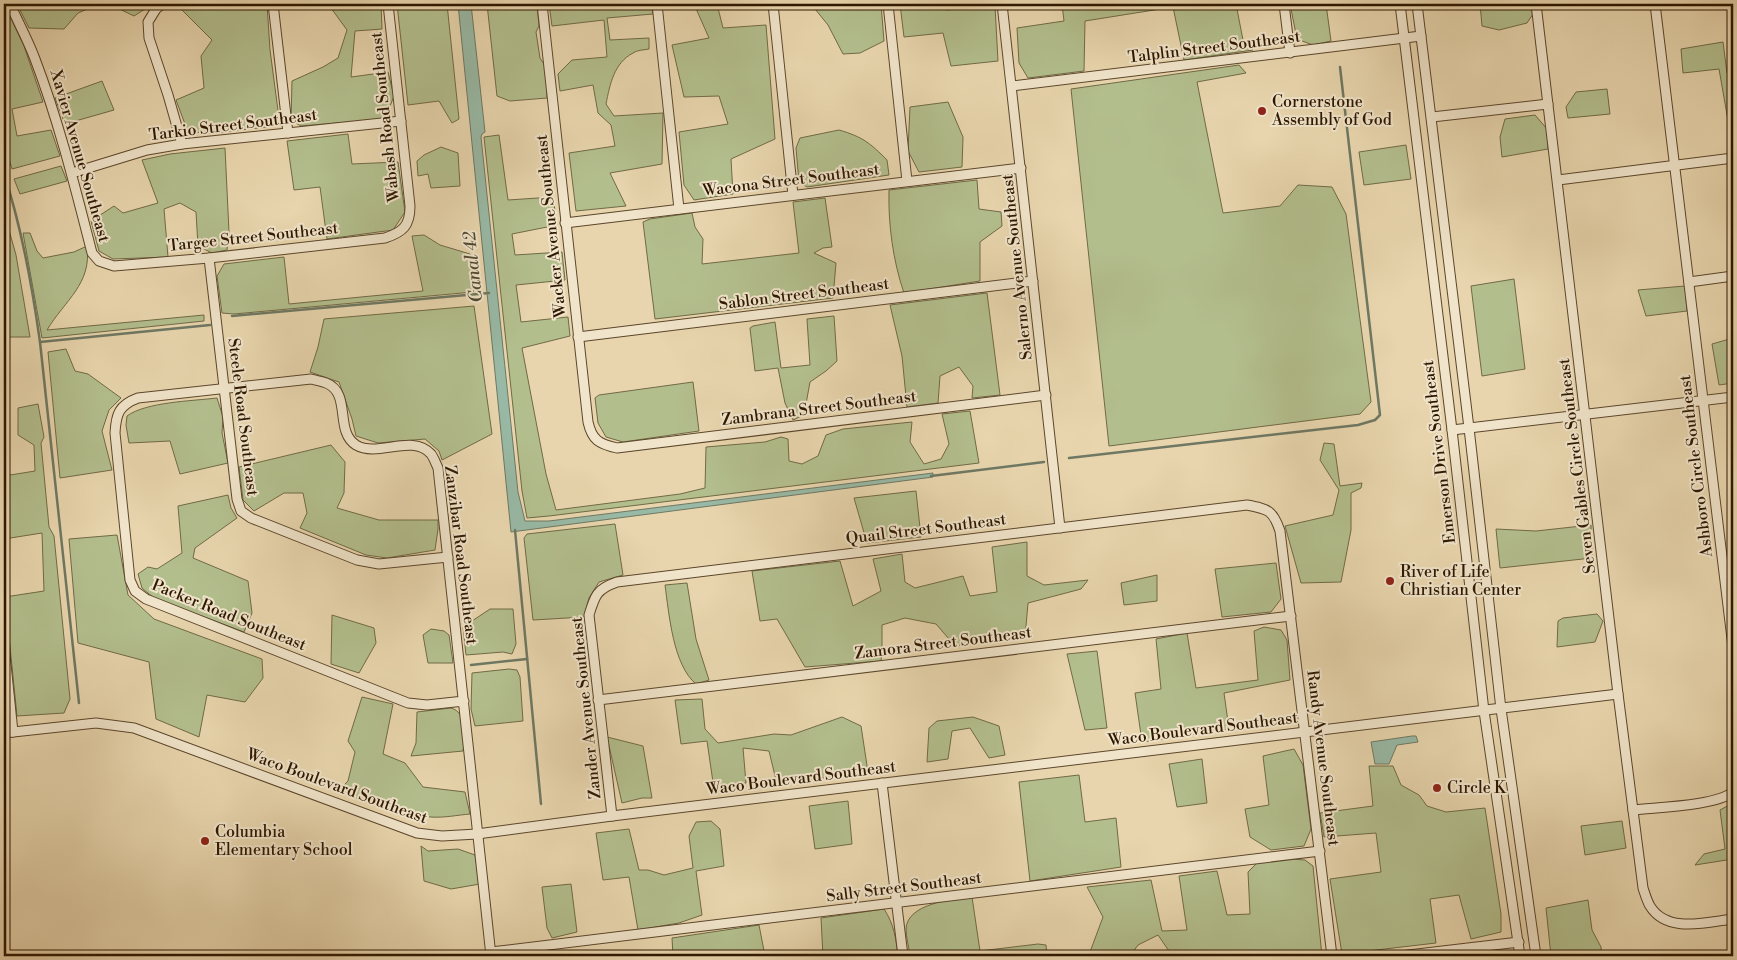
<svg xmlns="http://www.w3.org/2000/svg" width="1737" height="960" font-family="'Libre Bodoni',serif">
<rect width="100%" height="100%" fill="#e8d5ad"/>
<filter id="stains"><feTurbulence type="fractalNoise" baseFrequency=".004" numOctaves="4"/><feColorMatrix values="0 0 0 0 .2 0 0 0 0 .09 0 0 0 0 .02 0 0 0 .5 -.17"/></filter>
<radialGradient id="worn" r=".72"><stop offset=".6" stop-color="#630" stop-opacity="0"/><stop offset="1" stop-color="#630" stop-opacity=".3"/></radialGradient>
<g fill="#b3be8d" stroke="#706a46">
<polygon points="4,4 24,46 43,102 12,109 17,136 51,130 60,156 12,169 4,143"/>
<polygon points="17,4 99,4 78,13 64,29 29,28"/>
<polygon points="109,4 142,4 145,9 134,16"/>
<polygon points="181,4 267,4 270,50 279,118 267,127 213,133 188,132 176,100 204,88 201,56 212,40 178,6"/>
<polygon points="328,4 381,4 382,29 355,31 351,77 388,72 394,96 385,119 301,126 291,120 292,81 323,67 338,58 347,30"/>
<polygon points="397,4 447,4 459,119 452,123 439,101 408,105"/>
<polygon points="487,4 537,4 539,26 536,32 540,58 547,69 547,98 510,101 497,96"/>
<path d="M549,4H652L653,14L607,18L610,40L649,38V49C644,50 637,50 633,53C614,63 610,84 606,104L614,116L663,113L662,164L610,173L626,206L576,211L569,153L615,146L611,125L598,113L593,85L560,91L558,74L572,60L607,57L604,20L552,26Z"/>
<polygon points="694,4 717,4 723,28 766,25 775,139 731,159 733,194 694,200 684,185 679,132 728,124 719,96 684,97 672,45 709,38"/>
<polygon points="811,4 881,4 884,41 860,53 843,54 828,25"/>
<polygon points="900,4 945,4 946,10 995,6 998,61 951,66 943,33 904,37"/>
<polygon points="1062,4 1236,4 1243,40 1253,50 1184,60 1173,7 1085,21 1084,71 1028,78 1019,63 1017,28 1064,21"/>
<polygon points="1290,4 1326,4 1331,41 1313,45 1297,39"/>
<polygon points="1480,4 1530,4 1533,14 1527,23 1499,30 1482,26"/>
<polygon points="1723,42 1727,73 1733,73 1733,149 1719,69 1683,73 1681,49"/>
<polygon points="1239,65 1246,73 1197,82 1223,213 1280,206 1298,185 1332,187 1346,214 1371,402 1360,414 1109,446 1071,89"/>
<polygon points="102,81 114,110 65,124 55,98"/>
<polygon points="1607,89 1610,114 1568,118 1566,107 1576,92"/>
<polygon points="948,102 963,137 962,167 919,172 908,151 910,107"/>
<polygon points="1535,115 1547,129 1548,149 1502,157 1500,137 1505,119"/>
<path d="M839,130C863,137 870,143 887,160L889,175L807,187L799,182L796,148L800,138Z"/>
<polygon points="348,134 352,164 398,162 405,212 393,230 327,239 320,187 294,190 287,141"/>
<polygon points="499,135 508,200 553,197 557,225 512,234 515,255 562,252 565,280 516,285 521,322 568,317 570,336 522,348 546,474 556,510 680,494 705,488 706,447 765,442 781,437 788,439 789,461 802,464 818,456 826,435 843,429 912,422 910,442 924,464 941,459 949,444 942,414 970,411 979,463 549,516 527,518 522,491 484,137"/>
<polygon points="1406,145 1411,179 1364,185 1359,152"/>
<polygon points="441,147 458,153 460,186 431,188 428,174 418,176 417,161 424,155"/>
<polygon points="225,148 229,232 227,250 212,253 198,246 196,212 180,203 164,209 168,257 113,259 99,251 91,221 114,206 123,213 158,203 142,160 170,154"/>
<polygon points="61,166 67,181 20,194 14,179"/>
<path d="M977,180L979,209L1001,212L1002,226L980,242V281L904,293C893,261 888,224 889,190Z"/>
<polygon points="825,198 832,247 823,248 814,253 836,263 833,298 655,319 643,222 650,219 692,213 695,227 703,239 702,264 799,253 793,202"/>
<polygon points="4,212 16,255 30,337 4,337"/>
<path d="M23,233H30L37,251L43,258L74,252L87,246C92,284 65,300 47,330L204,315V321L42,338Z"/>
<polygon points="424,235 440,245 470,254 477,283 473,292 234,314 222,313 217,276 224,264 284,257 289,304 423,291 412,236"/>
<polygon points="1514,279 1525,369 1482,376 1471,286"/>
<polygon points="1685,286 1687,311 1646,316 1638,290"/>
<polygon points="987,293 1000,395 972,398 973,386 959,367 940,376 938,403 907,407 902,356 890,305"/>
<polygon points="474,306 492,434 442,460 439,451 425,439 378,443 356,436 352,419 339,382 310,372 318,347 324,319"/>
<polygon points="834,316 837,361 826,371 810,382 804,415 793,420 785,403 778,368 755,371 750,328 753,326 775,322 781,368 810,365 807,319"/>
<polygon points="1733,338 1733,383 1719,385 1712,344"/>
<polygon points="66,349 75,371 88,374 121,398 109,410 102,431 112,470 60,478 48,352"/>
<polygon points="693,382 699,431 623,442 606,437 598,423 595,398 599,395"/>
<path d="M217,398L223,417L222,433L228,463L180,474L170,441L129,443L126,425L127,416C146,402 192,401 217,398Z"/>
<polygon points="38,404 44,437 41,443 49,527 54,536 70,699 64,713 17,716 5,597 44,591 42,533 4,539 4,476 35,471 34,445 18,435 18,408"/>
<polygon points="1324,443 1334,444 1340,486 1362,483 1361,488 1351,493 1351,530 1341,582 1301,583 1285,526 1333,515 1339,490 1320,460"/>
<polygon points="331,445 345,462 344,493 337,508 379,520 438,520 438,529 435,550 387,558 366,555 300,528 307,513 303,493 284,493 254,511 243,500 239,467"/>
<polygon points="916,491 921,537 867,543 854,498"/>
<polygon points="228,495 231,508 237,518 195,548 193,558 248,581 252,613 244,632 154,598 142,588 138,574 148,567 157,569 182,553 178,506"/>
<polygon points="615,524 623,575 599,582 589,598 584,617 533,620 524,538 527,534"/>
<polygon points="1591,525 1592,558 1500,568 1496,529 1536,531"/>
<polygon points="117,535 128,595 154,619 262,659 263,678 245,702 207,695 199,737 156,719 149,662 78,643 69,539"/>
<polygon points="1027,542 1027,576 1044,585 1088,580 1081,589 1028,603 1025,637 955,646 936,624 905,618 882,625 882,651 881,661 805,667 777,619 760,621 752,571 840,561 853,606 881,591 873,559 902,554 905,582 915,588 963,576 970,596 997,592 992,547"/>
<polygon points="1276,563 1281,599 1271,612 1222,617 1215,569"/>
<polygon points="1157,575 1157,601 1124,605 1121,583"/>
<path d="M687,583L696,639L709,680L696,684C673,665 669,614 665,585Z"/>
<polygon points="490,609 513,609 516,644 512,654 503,652 466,655 463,627"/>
<polygon points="1597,614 1603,621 1595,642 1557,647 1558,621 1563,618"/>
<polygon points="332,615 374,628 376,643 359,673 331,664"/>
<polygon points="1264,627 1281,630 1287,640 1290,680 1224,693 1229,729 1142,742 1135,693 1161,689 1156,639 1187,633 1196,688 1258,680 1254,631"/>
<polygon points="431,629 444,631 449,635 453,663 428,663 423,635"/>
<polygon points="1097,651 1107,728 1085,730 1067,654"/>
<polygon points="509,669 517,670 520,677 523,721 475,726 471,709 472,673"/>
<path d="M362,697L393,704L383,754L405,763L423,787L465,792L470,814C458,815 444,818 431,817C410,816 357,801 339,790L348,781L355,752L348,741Z"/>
<polygon points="702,699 705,729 718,743 774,734 791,735 842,717 861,726 868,772 777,784 769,751 743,748 746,783 714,789 707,741 681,744 675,700"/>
<path d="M451,708C467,712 465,737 463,751L411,756L416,743L417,712Z"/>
<polygon points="973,717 999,726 1005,755 989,758 970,728 952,731 948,759 927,762 929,728 937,721"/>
<polygon points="607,737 643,746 652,798 642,798 622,803"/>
<polygon points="1294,749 1303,765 1311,829 1304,846 1271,850 1250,837 1245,809 1269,805 1263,756"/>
<polygon points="1202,759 1207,803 1177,807 1169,764"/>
<polygon points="1369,766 1393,766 1401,785 1419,795 1427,806 1446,812 1485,808 1501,914 1501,932 1471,939 1459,895 1430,899 1436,943 1342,954 1330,879 1381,872 1376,833 1324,837 1320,813 1373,806"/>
<polygon points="1079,775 1085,822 1116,818 1121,867 1030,881 1019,782"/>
<polygon points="848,801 852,844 815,849 809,806"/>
<polygon points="1733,803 1733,859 1695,865 1704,854 1725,849 1720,810"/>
<polygon points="711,821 720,829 724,866 696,871 702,915 679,923 638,930 629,877 603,880 596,833 629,829 639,870 648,870 664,875 693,868 689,836 696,822"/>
<polygon points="1622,821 1626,848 1585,855 1581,826"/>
<polygon points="421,846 428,851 458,849 475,855 480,884 451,889 424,881"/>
<polygon points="1291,859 1305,860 1313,866 1322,956 1170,956 1169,951 1158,935 1138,945 1130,956 1097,956 1090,952 1103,917 1087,887 1151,880 1162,931 1187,930 1179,876 1217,871 1227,915 1250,914 1248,872 1257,863"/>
<polygon points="571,884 577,932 552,938 547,928 542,887"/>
<path d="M972,897L980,951L1038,944L1046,945L1047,956H910C909,947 906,938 906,929C907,903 954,899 972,897Z"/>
<polygon points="1588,900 1592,930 1601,947 1602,956 1551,956 1546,908"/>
<path d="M884,909C894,924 896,939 898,956H823L821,918Z"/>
<polygon points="759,925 765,956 673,956 672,938"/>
<polygon points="597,951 597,956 578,956 577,952"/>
</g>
<g fill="#98b9a5" stroke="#6e7863">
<polygon points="458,4 471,4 485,132 482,134 481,137 518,492 525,521 549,521 933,473 933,477 511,532"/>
<polygon points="1412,736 1416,736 1418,742 1397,745 1389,764 1375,764 1371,742"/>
</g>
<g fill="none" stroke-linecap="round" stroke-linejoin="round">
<g stroke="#6e7863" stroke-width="2.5">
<path d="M4,174C22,228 32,285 40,342L79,703"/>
<polyline points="232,316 489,293"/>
<polyline points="40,342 210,325"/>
<polyline points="1069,458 1358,425 1375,420 1380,415 1340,67"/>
<polyline points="931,476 1044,462"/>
<polyline points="515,530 541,804"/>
<polyline points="471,665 527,659"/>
</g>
<defs>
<g id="minor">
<path d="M10,4C18,22 28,40 35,59C59,122 75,187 92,253L99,261L114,266L209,258L385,238C403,232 410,226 410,206L388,4"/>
<polyline points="162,4 156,9 148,22 149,38 168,95 182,144"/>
<polyline points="273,4 288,133"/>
<path d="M542,4L588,422C592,440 599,444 617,448L1046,395"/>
<polyline points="657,4 679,209"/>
<polyline points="773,4 793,195"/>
<polyline points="888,4 907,181"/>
<polyline points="1002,4 1060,528"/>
<polyline points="1284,4 1290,53"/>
<polyline points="1400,4 1452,430 1484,711 1520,956"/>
<polyline points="1417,4 1469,428 1501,709 1536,956"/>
<path d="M1536,4L1618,694L1643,888C1645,894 1647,901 1650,906C1667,934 1707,922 1733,919"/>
<polyline points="1655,4 1733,647"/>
<polyline points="1012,86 1421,36"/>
<polyline points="1432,117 1548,104"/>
<polyline points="72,173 147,150 182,144 401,121"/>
<polyline points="1558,180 1733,158"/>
<polyline points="565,223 1021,168"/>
<polyline points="209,258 237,499 241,511 251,518 357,560 379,564 448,557"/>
<polyline points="1689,282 1733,276"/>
<polyline points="578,337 1033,281"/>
<polyline points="1452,430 1733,397"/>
<polyline points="4,645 13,732"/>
<polyline points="598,700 1291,616"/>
<path d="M464,701L427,705L408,703L146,599L135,591L130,580L115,433C116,414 119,405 138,398L311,379C315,380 321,381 326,383C352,393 334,431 356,445C378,458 412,433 431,454C434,458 436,464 438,468C457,630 473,793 491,956"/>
<polyline points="4,733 96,723 134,728 417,833 442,836 477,834 612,816 1618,694"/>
<polyline points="882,783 903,956"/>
<path d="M1633,810C1658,807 1715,806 1733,792"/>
<path d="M612,816L589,615C595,595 597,589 617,582L1247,505C1268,509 1273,510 1280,531L1332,956"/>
<polyline points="491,952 1320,851"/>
<polyline points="1400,956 1519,942"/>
</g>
</defs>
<use href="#minor" stroke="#5c462b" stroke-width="11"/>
<use href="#minor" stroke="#f0e4ca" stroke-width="9"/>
</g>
<g fill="#8f2418" stroke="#f0e4ca" stroke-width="2">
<circle cx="1262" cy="111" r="5"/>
<circle cx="1390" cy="581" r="5"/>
<circle cx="1437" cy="788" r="5"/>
<circle cx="205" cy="841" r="5"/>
</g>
<g text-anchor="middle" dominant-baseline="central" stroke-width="4" stroke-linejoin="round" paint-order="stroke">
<g font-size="16" fill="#2e1700" stroke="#f0e4ca">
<text transform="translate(1214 47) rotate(-7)">Talplin Street Southeast</text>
<text transform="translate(385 117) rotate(-96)">Wabash Road Southeast</text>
<text transform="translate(233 125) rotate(-7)">Tarkio Street Southeast</text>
<text transform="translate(80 156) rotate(74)">Xavier Avenue Southeast</text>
<text transform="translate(791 180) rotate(-7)">Wacona Street Southeast</text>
<text transform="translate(551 226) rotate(-96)">Wacker Avenue Southeast</text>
<text transform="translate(253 237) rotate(-6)">Targee Street Southeast</text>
<text transform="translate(1017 267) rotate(-96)">Salerno Avenue Southeast</text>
<text transform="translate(804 294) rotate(-7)">Sablon Street Southeast</text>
<text transform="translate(819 408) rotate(-7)">Zambrana Street Southeast</text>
<text transform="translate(243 417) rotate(83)">Steele Road Southeast</text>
<text transform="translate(1439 452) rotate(-97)">Emerson Drive Southeast</text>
<text transform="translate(1577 466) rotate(-97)">Seven Gables Circle Southeast</text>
<text transform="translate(1696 466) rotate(-97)">Ashboro Circle Southeast</text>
<text transform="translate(926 529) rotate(-7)">Quail Street Southeast</text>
<text transform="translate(461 555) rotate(83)">Zanzibar Road Southeast</text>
<text transform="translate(229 615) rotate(22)">Packer Road Southeast</text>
<text transform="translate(943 643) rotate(-7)">Zamora Street Southeast</text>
<text transform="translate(586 708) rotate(-96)">Zander Avenue Southeast</text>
<text transform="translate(1203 729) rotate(-7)">Waco Boulevard Southeast</text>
<text transform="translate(1323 758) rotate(83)">Randy Avenue Southeast</text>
<text transform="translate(801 778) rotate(-7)">Waco Boulevard Southeast</text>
<text transform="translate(337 786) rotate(20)">Waco Boulevard Southeast</text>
<text transform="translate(904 887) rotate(-7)">Sally Street Southeast</text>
</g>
<g font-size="16" fill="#2e1700" stroke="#f0e4ca" text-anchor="start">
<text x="1272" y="102">Cornerstone<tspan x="1272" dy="18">Assembly of God</tspan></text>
<text x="1400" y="572">River of Life<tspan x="1400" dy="18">Christian Center</tspan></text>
<text x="1447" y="788">Circle K</text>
<text x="215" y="832">Columbia<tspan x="215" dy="18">Elementary School</tspan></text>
</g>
<g font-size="18" font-style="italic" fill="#4e4832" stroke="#f0e4ca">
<text transform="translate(473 267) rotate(-96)">Canal 42</text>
</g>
</g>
<rect width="1737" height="960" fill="none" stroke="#e8d5ad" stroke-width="20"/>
<rect x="5" y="5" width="1727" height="950" fill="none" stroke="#2e1700" stroke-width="2.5"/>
<rect x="10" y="10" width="1717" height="940" fill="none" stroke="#2e1700"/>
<rect width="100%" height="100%" filter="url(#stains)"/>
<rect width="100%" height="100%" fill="url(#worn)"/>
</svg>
